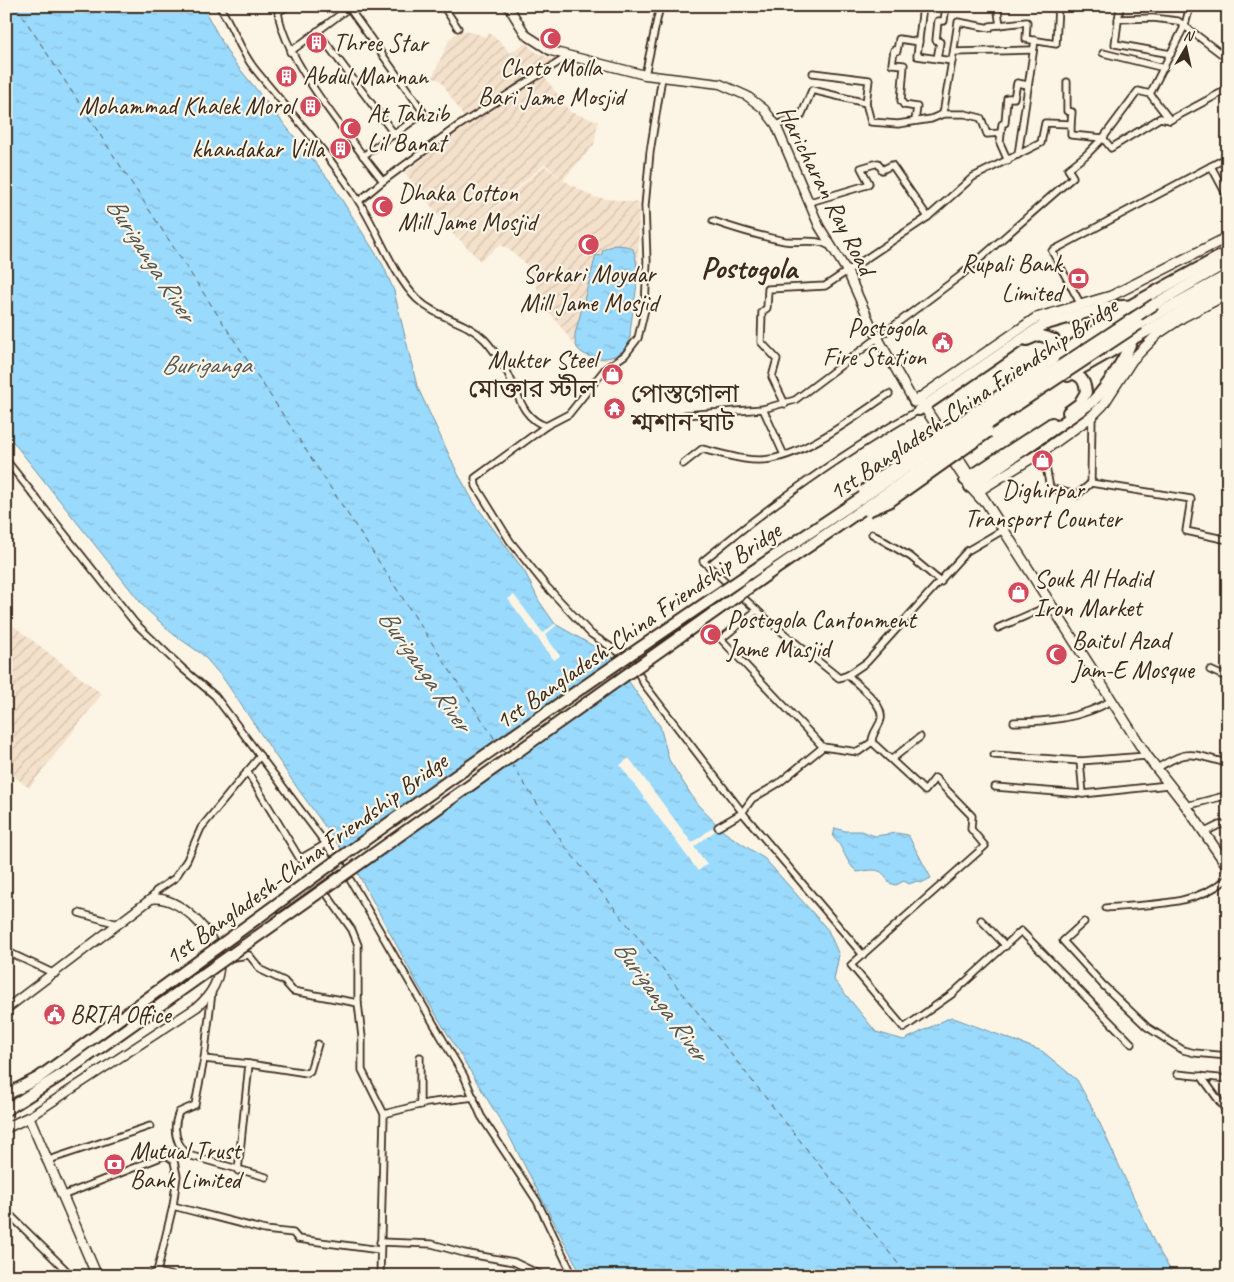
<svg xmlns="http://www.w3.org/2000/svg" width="1234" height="1282" font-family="Caveat,'Noto Sans Bengali',sans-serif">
<defs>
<pattern id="industrial-furrows" width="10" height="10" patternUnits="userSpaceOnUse" patternTransform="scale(1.25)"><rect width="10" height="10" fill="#f4e1cc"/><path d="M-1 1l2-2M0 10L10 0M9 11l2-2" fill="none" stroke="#d2c1af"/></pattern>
<pattern id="water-ripples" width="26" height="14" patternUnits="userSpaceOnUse" patternTransform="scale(1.25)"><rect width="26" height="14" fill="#9adafc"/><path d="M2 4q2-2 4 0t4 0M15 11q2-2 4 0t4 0" fill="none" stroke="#86bbd8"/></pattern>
</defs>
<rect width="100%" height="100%" fill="#fcf5e5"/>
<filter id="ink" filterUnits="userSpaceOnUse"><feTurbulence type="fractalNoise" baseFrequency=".02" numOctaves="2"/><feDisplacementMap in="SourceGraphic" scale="10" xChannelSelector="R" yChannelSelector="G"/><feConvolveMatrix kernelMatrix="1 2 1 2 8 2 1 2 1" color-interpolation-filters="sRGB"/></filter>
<g filter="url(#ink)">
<g fill="url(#industrial-furrows)">
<polygon points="466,30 486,37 489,33 500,41 510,53 526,43 534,51 553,60 542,73 570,112 598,121 594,145 563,180 593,197 639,203 638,277 629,343 619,355 605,360 592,358 580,352 541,301 535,281 525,263 507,248 500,245 480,261 459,239 545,166 562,180 545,164 457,239 405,173 467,122 440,80 432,78 449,40 455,34"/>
<polygon points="6,620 102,694 29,788 6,770"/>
</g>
<g fill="url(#water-ripples)" stroke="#7494a3">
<polygon points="6,6 202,6 231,58 330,181 383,265 394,291 417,386 458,474 475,504 525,572 539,601 555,624 611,656 660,726 669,760 697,804 724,832 765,859 828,930 839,955 834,980 876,1032 904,1040 951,1017 1042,1051 1077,1080 1096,1115 1155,1244 1174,1276 582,1276 506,1130 418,985 355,868 298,789 223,678 203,655 173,634 145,608 6,433"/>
<path d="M614,245L626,246L633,249C642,273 634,300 631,325C630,330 631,339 628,344C620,361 590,363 578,349C575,345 575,339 575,334L596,255L601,256L603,250Z"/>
<path d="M835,828L845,831H861L875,836L896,833L908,835L931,878L921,883L917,881L909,884L904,881L896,885L889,883C882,866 873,870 857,872C845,862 844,847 833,837Z"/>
</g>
<g fill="#fcf5e5">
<polygon points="514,595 543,633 555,624 557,625 545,635 560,656 554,660 508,599"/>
<polygon points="617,661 626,675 351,866 341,852 467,761"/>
<polygon points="629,758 692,843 716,825 719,828 694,847 707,864 698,871 620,765"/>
</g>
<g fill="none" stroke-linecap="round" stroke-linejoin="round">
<g stroke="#535656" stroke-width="1" stroke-dasharray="6 5" stroke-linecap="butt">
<polyline points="16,6 496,741"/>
<polyline points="501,748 506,755"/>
<polyline points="511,763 564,845 908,1276"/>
</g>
<defs>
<g id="minor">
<path d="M219,6C233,26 239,49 254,68C290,113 331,155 361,205C378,232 394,276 417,299C438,319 465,320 484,339C492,347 500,360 506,370C518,390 520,418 546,426"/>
<path d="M278,6C276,50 355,145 383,181L359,201"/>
<polyline points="443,6 458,28"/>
<polyline points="923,6 917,56 952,61 958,22 990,28 990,26 1027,22 1026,39 1056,44 1058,6"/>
<polyline points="997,6 1000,25"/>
<polyline points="1120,6 1115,44 1171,54"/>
<polyline points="349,8 424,113 363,156"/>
<polyline points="278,12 288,6"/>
<polyline points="1118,19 1153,18 1178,21 1228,59"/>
<polyline points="317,31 395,135"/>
<polyline points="290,52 350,7"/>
<polyline points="954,52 1033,50"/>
<polyline points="1103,53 1164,68"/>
<polyline points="937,59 940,42 936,40 938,21 944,21 946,6"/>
<polyline points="813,73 869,80 866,103"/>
<polyline points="645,75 660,6"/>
<polyline points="662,77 650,152 645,206 647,261 645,309 638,338 625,355 605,369 569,414 546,426 475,478 476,486 510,541 546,586 591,634 632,661 644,684 746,817 863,955"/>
<polyline points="1067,82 1067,111 1072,112 1071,124"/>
<polyline points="1150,94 1170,120"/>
<polyline points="943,114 952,61"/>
<polyline points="915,121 917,107 904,105 901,101 904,65 892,64 894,50 897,51 899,39 919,42"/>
<polyline points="776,125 801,116 812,90 866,103 871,122 898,124 931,119 943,114 965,114 981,118 987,134 1001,133 1000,143 1008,161"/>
<polyline points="1001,133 1002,124 1005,123 1007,98 1014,98 1017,83 1028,85"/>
<polyline points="1018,155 1035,40"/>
<polyline points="1211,166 1228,198"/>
<polyline points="383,181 458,126 567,57"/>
<polyline points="810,202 867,185 869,183 861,168 878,163 882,170 892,165 928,217"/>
<path d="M713,221C733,228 764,237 785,241C801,243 816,238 830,246"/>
<polyline points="1081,305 1052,251 1228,157"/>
<polyline points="785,404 772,377 777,359 761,342 762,312 767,308 768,289 825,286 928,217 973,177 1041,143 1045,123 1071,124 1071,135 1103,138 1111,148 1160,118 1170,120 1228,89"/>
<polyline points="763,409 784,455"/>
<path d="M919,410C842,453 772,504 703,561L771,623L839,678L848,675L867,662L967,551L1003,530"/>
<polyline points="685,415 763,409 795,400 960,276 1073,177 1068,169 1086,155 1103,138 1138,91 1150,94 1185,25 1190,6"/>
<polyline points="1092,416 1091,483 1191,499 1186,531 1228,540"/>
<polyline points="1043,451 1050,488 1077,495 1091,483"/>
<polyline points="6,460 135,623 182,668 215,696 341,864 464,1076 481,1116 537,1201 573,1276"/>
<path d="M683,464L702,449C724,454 748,463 771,459C808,453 857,415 889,394"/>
<polyline points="872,534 911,557 941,582"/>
<polyline points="998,628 1051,605"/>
<polyline points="1210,670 1228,678"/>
<path d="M848,675C858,686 884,703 881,719C879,728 872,732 872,742L925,791L935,778L972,816L971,829L985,846L851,965L904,1028L952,994L1021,931L1132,1044"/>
<path d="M1014,722C1048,722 1081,718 1111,701"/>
<polyline points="823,747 858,752 872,742"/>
<polyline points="994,755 1080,761 1147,756"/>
<polyline points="892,759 920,737"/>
<polyline points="1080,761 1083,794 1168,785"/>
<path d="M1156,769C1191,747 1191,755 1228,763"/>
<polyline points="247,771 300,859 326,844"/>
<polyline points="995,787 1083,794"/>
<polyline points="1186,806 1228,795"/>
<polyline points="718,827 742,813 752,799 779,783 823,747 721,639 757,610"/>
<polyline points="1203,833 1219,825 1228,824"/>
<polyline points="323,889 352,930 358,945 358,1003 362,1037 362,1070 384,1114 380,1276"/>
<polyline points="151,899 156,891 175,878 187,860 201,828 260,756"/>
<path d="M1106,908C1147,904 1195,907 1228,878"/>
<polyline points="278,909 341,864"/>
<polyline points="79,913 118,924"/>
<polyline points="981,920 1006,946"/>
<polyline points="1084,922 1063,941 1103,985 1147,1027 1183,1050 1195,1053 1228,1056"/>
<polyline points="6,951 55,974"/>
<polyline points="228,958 249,955 261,970 284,981 293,991 358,1003"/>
<path d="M212,992L204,1059L195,1105L179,1112C172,1129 175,1143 188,1155L266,1177"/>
<polyline points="420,1057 420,1105"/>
<polyline points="204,1059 249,1064 238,1171"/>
<polyline points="249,1064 307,1073 310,1071 318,1044"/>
<polyline points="1177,1074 1228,1079"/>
<polyline points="1201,1076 1228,1113"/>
<polyline points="384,1114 427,1103 474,1097"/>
<polyline points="46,1161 150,1126"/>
<polyline points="62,1196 166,1155 174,1161 177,1176 173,1206"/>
<polyline points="6,1211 72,1276"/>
<polyline points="380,1242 432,1244 464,1253 514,1262 543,1276"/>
<polyline points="157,1272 173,1276"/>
<polyline points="148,1276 157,1272 173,1206 265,1230 293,1233 298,1239 380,1250"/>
</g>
<g id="secondary">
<polyline points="508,6 526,35 551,51 645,75 720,84 747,96 764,109 776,125 819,226 848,273 872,327 914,402"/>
<path d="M6,1009L151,899C178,894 215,933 219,959C221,979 211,995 197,1007L29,1117"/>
</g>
<g id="trunk">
<polyline points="919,399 946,440"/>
<polyline points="914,402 1036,318 1111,296 1228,237"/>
<polyline points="953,450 1147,756 1186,806 1228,867"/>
<polyline points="947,452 970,487 982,500"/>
<polyline points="977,492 1043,451 1092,416 1103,405 1132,360 1159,333 1183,317 1228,294"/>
<polyline points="6,1128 29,1117 97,1276"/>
</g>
<g id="motorway">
<polyline points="1027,340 1039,335 1054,340 1059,360"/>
<polyline points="1053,359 1133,304 1228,252"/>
<path d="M1068,373C1080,374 1085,380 1086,392L1079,404L1068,412"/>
<polyline points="1068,376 1228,285"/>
<polyline points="919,410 1043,325 1106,307 1155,304 1228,262"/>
<polyline points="965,480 1052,423"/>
<path d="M970,487L1091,403C1111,383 1128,352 1139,324L1228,275"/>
<polyline points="6,1095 38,1078 56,1065"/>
<polyline points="6,1110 63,1074"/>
</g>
</defs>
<use href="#minor" stroke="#3b2a1e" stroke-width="9"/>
<use href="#secondary" stroke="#3b2a1e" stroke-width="11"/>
<use href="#trunk" stroke="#3b2a1e" stroke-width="12"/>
<use href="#motorway" stroke="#3b2a1e" stroke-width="14"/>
<use href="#minor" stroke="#fcf5e5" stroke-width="5.5"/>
<use href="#secondary" stroke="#fcf5e5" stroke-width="8"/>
<use href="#trunk" stroke="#fcf5e5" stroke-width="9"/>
<use href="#motorway" stroke="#fcf5e5" stroke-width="10"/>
<defs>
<g id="motorway-bridge">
<polyline points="864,491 876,480 1053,359"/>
<polyline points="868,511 889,502 988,432"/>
<path d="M56,1065C149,998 240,930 333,863C602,670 877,485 1155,304"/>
<polyline points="63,1074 764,577 955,446 1139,324"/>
</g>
</defs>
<use href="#motorway-bridge" stroke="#3b2a1e" stroke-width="14" stroke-linecap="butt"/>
<use href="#motorway-bridge" stroke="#fcf5e5" stroke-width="10"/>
</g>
</g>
<defs>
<symbol id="mosque-disc" viewBox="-11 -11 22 22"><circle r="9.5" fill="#d1495b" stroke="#fcf5e5"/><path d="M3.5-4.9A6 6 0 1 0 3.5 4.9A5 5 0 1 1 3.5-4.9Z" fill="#fff"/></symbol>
<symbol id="building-disc" viewBox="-11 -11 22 22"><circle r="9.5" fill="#d1495b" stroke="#fcf5e5"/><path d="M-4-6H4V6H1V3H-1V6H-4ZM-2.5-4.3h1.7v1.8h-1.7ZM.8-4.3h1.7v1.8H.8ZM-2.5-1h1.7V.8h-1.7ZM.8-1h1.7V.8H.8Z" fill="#fff"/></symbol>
<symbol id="bank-disc" viewBox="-11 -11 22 22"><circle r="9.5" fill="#d1495b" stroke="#fcf5e5"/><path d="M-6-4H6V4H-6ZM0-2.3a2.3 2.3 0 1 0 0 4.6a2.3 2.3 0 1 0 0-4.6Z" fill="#fff"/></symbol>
<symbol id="civic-disc" viewBox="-11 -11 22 22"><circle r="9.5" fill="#d1495b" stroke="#fcf5e5"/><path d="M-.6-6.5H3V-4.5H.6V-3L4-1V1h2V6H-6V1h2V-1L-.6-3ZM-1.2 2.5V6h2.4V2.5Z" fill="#fff"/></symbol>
<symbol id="shop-disc" viewBox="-11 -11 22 22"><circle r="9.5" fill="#d1495b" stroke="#fcf5e5"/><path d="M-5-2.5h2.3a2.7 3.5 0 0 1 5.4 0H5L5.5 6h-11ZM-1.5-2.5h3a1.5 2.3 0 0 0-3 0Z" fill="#fff"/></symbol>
<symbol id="temple-disc" viewBox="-11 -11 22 22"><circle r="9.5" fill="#d1495b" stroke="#fcf5e5"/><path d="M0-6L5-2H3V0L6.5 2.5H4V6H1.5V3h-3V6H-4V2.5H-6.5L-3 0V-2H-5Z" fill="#fff"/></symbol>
</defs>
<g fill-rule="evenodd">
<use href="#mosque-disc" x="538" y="26" width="25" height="25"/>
<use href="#building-disc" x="304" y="30" width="25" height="25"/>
<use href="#building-disc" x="274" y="64" width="25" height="25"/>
<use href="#building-disc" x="298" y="94" width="25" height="25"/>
<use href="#mosque-disc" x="338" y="116" width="25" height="25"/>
<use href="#building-disc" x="328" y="136" width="25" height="25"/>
<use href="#mosque-disc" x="370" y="194" width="25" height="25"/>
<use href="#mosque-disc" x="576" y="232" width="25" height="25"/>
<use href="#bank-disc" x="1066" y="266" width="25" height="25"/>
<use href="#civic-disc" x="930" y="330" width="25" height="25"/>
<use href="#shop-disc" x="600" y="362" width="25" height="25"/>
<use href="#temple-disc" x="602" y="396" width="25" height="25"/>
<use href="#shop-disc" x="1030" y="448" width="25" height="25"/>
<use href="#shop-disc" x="1006" y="580" width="25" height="25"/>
<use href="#mosque-disc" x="698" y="622" width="25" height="25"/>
<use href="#mosque-disc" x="1044" y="642" width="25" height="25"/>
<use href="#civic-disc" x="42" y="1002" width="25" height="25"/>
<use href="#bank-disc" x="102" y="1152" width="25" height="25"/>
</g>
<g text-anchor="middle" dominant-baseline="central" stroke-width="4.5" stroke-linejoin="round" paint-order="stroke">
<g font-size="25" fill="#3b2a1e" stroke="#fcf5e5" text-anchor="start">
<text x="333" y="43">Three Star</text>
<text x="551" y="68" text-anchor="middle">Choto Molla<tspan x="551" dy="29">Bari Jame Mosjid</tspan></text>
<text x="303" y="76">Abdul Mannan</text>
<text x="294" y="106" text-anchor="end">Mohammad Khalek Morol</text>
<text x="367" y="114">At Tahzib<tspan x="367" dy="29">Lil Banat</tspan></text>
<text x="324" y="149" text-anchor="end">khandakar Villa</text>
<text x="398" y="193">Dhaka Cotton<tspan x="398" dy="29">Mill Jame Mosjid</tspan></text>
<text x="1062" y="264" text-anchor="end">Rupali Bank<tspan x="1062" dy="29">Limited</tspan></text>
<text x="589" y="274" text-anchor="middle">Sorkari Moydar<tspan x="589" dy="29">Mill Jame Mosjid</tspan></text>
<text x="926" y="328" text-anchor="end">Postogola<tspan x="926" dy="29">Fire Station</tspan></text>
<text x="597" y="360" text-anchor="end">Mukter Steel<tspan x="597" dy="29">মোক্তার স্টীল</tspan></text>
<text x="631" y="394">পোস্তগোলা<tspan x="631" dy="29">শ্মশান ঘাট</tspan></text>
<text x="1043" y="490" text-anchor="middle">Dighirpar<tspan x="1043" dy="29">Transport Counter</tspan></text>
<text x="1034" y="579">Souk Al Hadid<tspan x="1034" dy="29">Iron Market</tspan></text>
<text x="727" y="620">Postogola Cantonment<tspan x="727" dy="29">Jame Masjid</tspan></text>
<text x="1072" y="641">Baitul Azad<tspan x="1072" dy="29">Jam-E Mosque</tspan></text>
<text x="70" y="1015">BRTA Office</text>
<text x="130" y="1151">Mutual Trust<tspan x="130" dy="29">Bank Limited</tspan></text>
</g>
<g font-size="25" fill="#3b2a1e" stroke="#fcf5e5">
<text transform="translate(826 190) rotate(63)">Haricharan Ray Road</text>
<text transform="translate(973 399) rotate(-34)">1st Bangladesh-China Friendship Bridge</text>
<text transform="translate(638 626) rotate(-35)">1st Bangladesh-China Friendship Bridge</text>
<text transform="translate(306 859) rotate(-36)">1st Bangladesh-China Friendship Bridge</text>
</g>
<g font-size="26" font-style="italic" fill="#535656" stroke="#fcf5e5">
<text transform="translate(151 259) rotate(57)">Buriganga River</text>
<text x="206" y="364">Buriganga</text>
<text transform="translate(425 670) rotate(55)">Buriganga River</text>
<text transform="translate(661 1000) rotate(54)">Buriganga River</text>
</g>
<g font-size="30" font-weight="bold" fill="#3b2a1e" stroke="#fcf5e5">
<text x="749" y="268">Postogola</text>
</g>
</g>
<rect width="1234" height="1282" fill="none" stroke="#fcf5e5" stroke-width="25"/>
<rect x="12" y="12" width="1209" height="1257" fill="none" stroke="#3b2a1e" stroke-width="2" filter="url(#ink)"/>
<g transform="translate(1186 48) rotate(9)" stroke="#fcf5e5" stroke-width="4" paint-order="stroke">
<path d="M0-4L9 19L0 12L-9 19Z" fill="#3b2a1e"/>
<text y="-8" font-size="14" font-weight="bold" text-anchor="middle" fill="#3b2a1e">N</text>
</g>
</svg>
